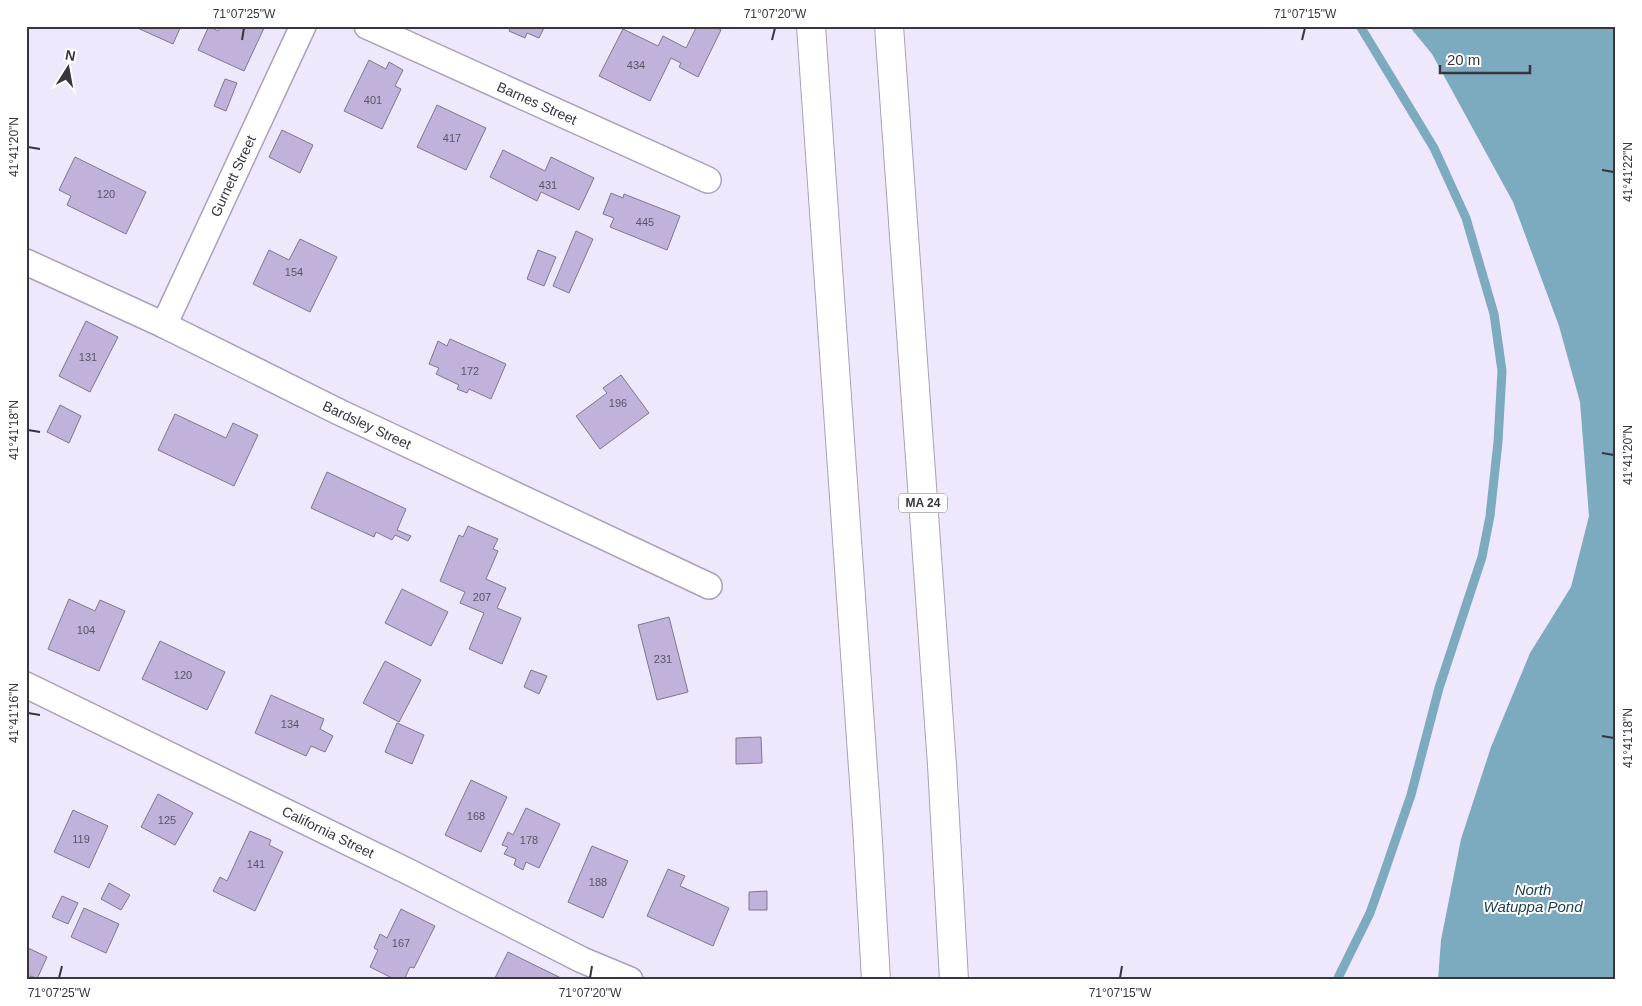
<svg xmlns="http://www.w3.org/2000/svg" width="1642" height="1006" font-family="Arial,sans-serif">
<rect width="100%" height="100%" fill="#efe8fc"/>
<polygon fill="#7caabf" points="1409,26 1616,26 1616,980 1438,980 1441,940 1461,839 1491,747 1530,653 1571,587 1589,516 1580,402 1559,326 1513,202 1432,54"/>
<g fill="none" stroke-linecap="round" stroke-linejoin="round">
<polyline stroke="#7caabf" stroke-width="9" points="1337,980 1370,913 1381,882 1411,795 1439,688 1482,557 1490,516 1498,442 1502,371 1494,314 1466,218 1434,148 1360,26"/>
</g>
<g fill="#c0b2da" stroke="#7f778d">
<polygon points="133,26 181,26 173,44"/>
<polygon points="209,26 218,31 221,26 265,26 244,71 198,50"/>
<polygon points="511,26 545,26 539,38 527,33 525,38 509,31"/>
<polygon points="697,26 713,26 721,30 698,77 679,67 681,63 671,58 650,101 599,76 623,29 658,46 663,36 686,48"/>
<polygon points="369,60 386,69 389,62 403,70 395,86 401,89 382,129 344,111"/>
<polygon points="225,79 237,83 226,111 214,106"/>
<polygon points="437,105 486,128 466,170 417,147"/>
<polygon points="282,130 313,145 300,173 269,157"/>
<polygon points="503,150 545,171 551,157 594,178 579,210 541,192 537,201 490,177"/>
<polygon points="75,157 146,192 126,234 67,205 71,196 59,190"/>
<polygon points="611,193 623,198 624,194 680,216 667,250 610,227 614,218 603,214"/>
<polygon points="576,231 593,239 569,293 553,286"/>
<polygon points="300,239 337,257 310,312 253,284 269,250 289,260"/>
<polygon points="538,250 556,257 544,286 527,279"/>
<polygon points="86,321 118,337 90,392 59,376"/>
<polygon points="450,339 506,364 491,399 469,389 467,393 457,389 459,385 436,374 439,368 429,364 438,341 447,346"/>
<polygon points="621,375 649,413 600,449 576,416 607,393 603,388"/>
<polygon points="60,405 81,416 69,443 47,432"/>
<polygon points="175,414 226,438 233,423 258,435 234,486 158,450"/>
<polygon points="327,472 406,509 397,530 411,536 408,541 395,535 392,540 376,532 374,537 311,508"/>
<polygon points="468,526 498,539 493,549 498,551 486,579 506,588 497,608 521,618 502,664 469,649 484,613 460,603 465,592 440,581 459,535 463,537"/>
<polygon points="402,589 448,612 431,646 385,623"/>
<polygon points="69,599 95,611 100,600 125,611 99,671 48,649"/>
<polygon points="669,617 688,692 657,700 638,625"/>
<polygon points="160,641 225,672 207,710 142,679"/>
<polygon points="385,661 421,680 399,722 363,703"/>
<polygon points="531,670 547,676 539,694 524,687"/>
<polygon points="271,695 324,719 320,729 333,736 325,752 311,746 306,756 255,733"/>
<polygon points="397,723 424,735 412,764 385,752"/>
<polygon points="761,737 762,763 736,764 736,738"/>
<polygon points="471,780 507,797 481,852 445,835"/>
<polygon points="158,794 193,813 175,845 141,827"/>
<polygon points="526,808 560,824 539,868 526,862 523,870 514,865 516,859 504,854 508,847 502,845 508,832 513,835"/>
<polygon points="73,810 108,826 89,868 54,852"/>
<polygon points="250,831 271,840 269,845 283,852 255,911 213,891 220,877 227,881"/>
<polygon points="592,846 628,861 603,918 568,902"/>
<polygon points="668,869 685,876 680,886 729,908 713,946 647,916"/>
<polygon points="109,883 130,895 121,910 101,899"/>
<polygon points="767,891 767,910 749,910 749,892"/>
<polygon points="62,896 78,903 68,924 52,917"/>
<polygon points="84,908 119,924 106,953 71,937"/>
<polygon points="401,909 435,926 414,968 410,967 404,980 396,980 370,967 378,950 374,948 380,934 387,938"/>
<polygon points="26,947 47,957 37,979 31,976 26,980"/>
<polygon points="508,952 565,980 494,980"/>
</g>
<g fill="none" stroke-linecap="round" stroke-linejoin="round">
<defs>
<g id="street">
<polyline points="367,26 708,180"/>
<polyline points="26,262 164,325 339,412 709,586"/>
<polyline points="164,325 303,26"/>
<polyline points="26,685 409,872 582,960 630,980"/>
</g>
<g id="highway">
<polyline points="811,26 867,825 876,980"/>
<polyline points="889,26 942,765 954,980"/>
</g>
</defs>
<use href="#street" stroke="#a9a1b8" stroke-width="28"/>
<use href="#highway" stroke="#a9a1b8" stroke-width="30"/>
<use href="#street" stroke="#fff" stroke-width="25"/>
<use href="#highway" stroke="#fff" stroke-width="28"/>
</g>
<path fill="none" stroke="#38353f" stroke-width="2" d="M242,40L244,28M772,40L775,28M1302,40L1305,28M28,147L40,149M1602,170L1614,172M28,430L40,432M1602,453L1614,455M28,713L40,715M1602,736L1614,738M59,978L62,966M590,978L592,966M1120,978L1122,966"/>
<g text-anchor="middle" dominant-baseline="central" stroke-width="4" stroke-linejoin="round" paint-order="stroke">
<g font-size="11" fill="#5a5466">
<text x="636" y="65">434</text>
<text x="373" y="100">401</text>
<text x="452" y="138">417</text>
<text x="548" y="185">431</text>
<text x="106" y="194">120</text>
<text x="645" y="222">445</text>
<text x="294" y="272">154</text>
<text x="88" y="357">131</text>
<text x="470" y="371">172</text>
<text x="618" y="403">196</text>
<text x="482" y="597">207</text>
<text x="86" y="630">104</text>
<text x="663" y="659">231</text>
<text x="183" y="675">120</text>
<text x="290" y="724">134</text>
<text x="476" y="816">168</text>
<text x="167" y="820">125</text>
<text x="81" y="839">119</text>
<text x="529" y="840">178</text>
<text x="256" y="864">141</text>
<text x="598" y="882">188</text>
<text x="401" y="943">167</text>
</g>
<rect fill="#fff" stroke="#747279" stroke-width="1" x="899" y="493.5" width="48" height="19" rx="4"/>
<g font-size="12" font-weight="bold" fill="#38353f">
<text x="923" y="503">MA 24</text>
</g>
<g font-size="14" fill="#38353f" stroke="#fff">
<text transform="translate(537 103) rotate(24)">Barnes Street</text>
<text transform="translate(233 176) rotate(-65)">Gurnett Street</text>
<text transform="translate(367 425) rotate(25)">Bardsley Street</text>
<text transform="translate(328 832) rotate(26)">California Street</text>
</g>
<g font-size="15" font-style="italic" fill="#153e4e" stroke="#fff">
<text x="1533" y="889">North<tspan x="1533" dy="17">Watuppa Pond</tspan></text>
</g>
</g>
<rect width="1642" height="1006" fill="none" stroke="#ffffff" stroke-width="55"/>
<g transform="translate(68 68) rotate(11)" stroke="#ffffff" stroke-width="4" paint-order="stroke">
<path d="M0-4L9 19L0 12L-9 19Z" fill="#38353f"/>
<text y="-8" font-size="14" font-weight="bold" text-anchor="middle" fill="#38353f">N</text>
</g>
<path d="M1440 65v8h90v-8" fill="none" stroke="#38353f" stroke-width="2.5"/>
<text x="1447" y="65" font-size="15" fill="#38353f" stroke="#ffffff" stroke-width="4" paint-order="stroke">20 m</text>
<rect x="28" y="28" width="1586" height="950" fill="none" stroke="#38353f" stroke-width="2"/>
<g font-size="12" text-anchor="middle" fill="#38353f">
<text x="244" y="18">71°07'25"W</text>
<text x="775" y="18">71°07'20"W</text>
<text x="1305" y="18">71°07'15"W</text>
<text transform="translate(14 147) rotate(-90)" y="4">41°41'20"N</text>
<text transform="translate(1628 172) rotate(-90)" y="4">41°41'22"N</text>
<text transform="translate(14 430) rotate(-90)" y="4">41°41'18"N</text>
<text transform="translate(1628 455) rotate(-90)" y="4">41°41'20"N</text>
<text transform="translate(14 713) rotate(-90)" y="4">41°41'16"N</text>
<text transform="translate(1628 738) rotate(-90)" y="4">41°41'18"N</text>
<text x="59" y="997">71°07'25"W</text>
<text x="590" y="997">71°07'20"W</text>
<text x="1120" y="997">71°07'15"W</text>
</g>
</svg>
